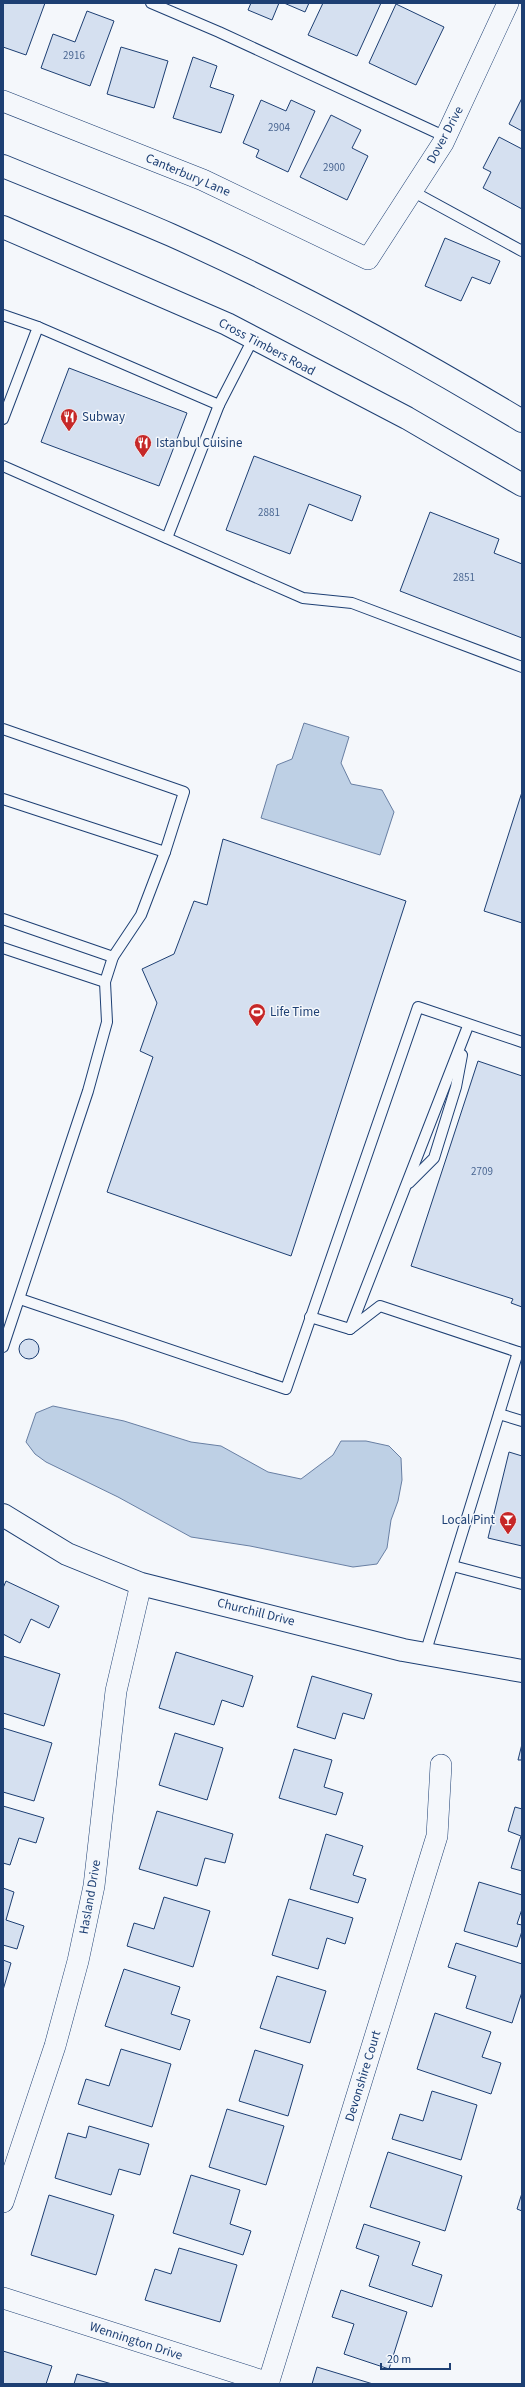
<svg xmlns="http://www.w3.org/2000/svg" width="525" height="2387" font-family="'Source Sans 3',sans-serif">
<rect width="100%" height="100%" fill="#f4f7fb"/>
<g fill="#bed0e5" stroke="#687fa3">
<polygon points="304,723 349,737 341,763 351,784 382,790 394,812 380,855 261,818 277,765 292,759"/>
<polygon points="53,1406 124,1421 191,1442 221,1446 268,1472 301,1479 333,1455 341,1441 366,1441 389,1446 401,1458 402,1480 398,1501 391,1520 387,1548 377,1564 353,1567 250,1546 191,1537 118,1497 46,1462 35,1454 26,1442 36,1413"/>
</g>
<g fill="#d5e0f0" stroke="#1d3f73">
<polygon points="3,3 45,3 26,55 3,47"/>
<polygon points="251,3 279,3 272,20 248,10"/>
<polygon points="284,3 309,3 305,12"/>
<polygon points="323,3 381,3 357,56 308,35"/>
<polygon points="396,4 444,27 416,85 369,63"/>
<polygon points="87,11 114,21 90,86 41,68 53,34 75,42"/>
<polygon points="121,47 168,61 154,108 107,94"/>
<polygon points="193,57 217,66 210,87 234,95 221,133 173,118"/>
<polygon points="522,98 522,131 509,124"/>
<polygon points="261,100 286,111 291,100 315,111 288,172 256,157 259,150 243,143"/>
<polygon points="331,115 361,130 352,148 368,156 347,200 300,177"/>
<polygon points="499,137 522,149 522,209 483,188 491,172 483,168"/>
<polygon points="445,238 500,261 490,284 472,277 461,301 425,286"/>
<polygon points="69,368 187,413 159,486 41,442"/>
<polygon points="254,456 361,496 352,521 309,504 290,554 226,530"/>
<polygon points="430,512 499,539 494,553 522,564 522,638 400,591"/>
<polygon points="522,792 522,923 484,911"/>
<polygon points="223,839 406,901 291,1256 107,1192 153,1057 140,1051 157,1003 142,969 174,954 194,901 207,905"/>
<polygon points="478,1061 522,1076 522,1307 511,1303 513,1299 411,1266"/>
<circle cx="29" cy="1349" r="10"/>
<polygon points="509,1452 522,1456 522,1546 488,1538"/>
<polygon points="6,1581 59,1606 49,1628 31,1619 20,1643 3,1634 3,1588"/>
<polygon points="176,1652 253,1676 243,1707 222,1700 214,1725 159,1708"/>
<polygon points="3,1656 60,1674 44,1726 3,1713"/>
<polygon points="312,1676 372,1694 364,1719 343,1713 335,1739 297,1727"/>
<polygon points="3,1728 52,1743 34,1801 3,1792"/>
<polygon points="175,1733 223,1748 207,1800 159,1785"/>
<polygon points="522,1744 522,1760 518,1760"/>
<polygon points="294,1749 332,1760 324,1787 343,1793 336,1815 279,1798"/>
<polygon points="3,1806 44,1818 36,1843 19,1838 10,1865 3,1863"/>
<polygon points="515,1807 522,1809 522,1871 511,1868 521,1836 508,1831"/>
<polygon points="157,1811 233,1834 225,1863 205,1858 197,1886 139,1869"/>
<polygon points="326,1834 363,1846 353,1875 366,1879 358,1903 310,1889"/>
<polygon points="479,1882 522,1895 522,1909 517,1924 522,1925 522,1931 517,1947 464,1931"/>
<polygon points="3,1888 14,1892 6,1920 24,1926 17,1949 3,1945"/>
<polygon points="164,1897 210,1911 193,1967 127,1946 134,1923 154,1929"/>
<polygon points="289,1899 353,1918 345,1944 327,1938 318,1969 272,1955"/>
<polygon points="456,1943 522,1964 522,1992 512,2023 466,2008 476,1976 448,1967"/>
<polygon points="3,1960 11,1963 3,1990"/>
<polygon points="124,1969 180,1987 171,2014 190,2020 180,2050 105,2026"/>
<polygon points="277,1976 326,1991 310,2043 260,2028"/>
<polygon points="435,2013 491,2032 482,2057 501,2063 491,2094 417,2069"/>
<polygon points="121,2049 171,2064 152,2127 78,2104 86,2079 109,2086"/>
<polygon points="255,2050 303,2065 288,2116 239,2101"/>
<polygon points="432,2091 477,2105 461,2160 392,2139 400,2114 423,2121"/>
<polygon points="227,2109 284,2126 266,2185 209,2167"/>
<polygon points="89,2126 149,2144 140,2175 119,2169 111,2195 55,2178 68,2133 86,2138"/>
<polygon points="388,2152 462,2176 445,2231 370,2207"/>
<polygon points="191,2175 240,2190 230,2224 251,2231 243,2255 173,2233"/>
<polygon points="522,2193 522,2211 517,2209"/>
<polygon points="49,2195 114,2215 96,2275 31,2255"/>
<polygon points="364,2224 420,2242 412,2265 442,2275 432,2307 369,2286 379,2256 356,2248"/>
<polygon points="179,2248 237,2265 220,2322 145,2300 155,2269 171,2274"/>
<polygon points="341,2290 407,2312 389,2369 344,2354 354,2324 332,2317"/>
<polygon points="3,2351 52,2366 46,2384 3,2384"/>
<polygon points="317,2367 373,2384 312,2384"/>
<polygon points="77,2374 112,2384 74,2384"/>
</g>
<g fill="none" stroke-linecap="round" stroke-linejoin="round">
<defs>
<g id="service">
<polyline points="151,3 219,32 446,137"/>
<polyline points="412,191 522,251"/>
<polyline points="3,315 38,327 3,419"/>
<polyline points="38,327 219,405 253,339"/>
<polyline points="3,466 303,598 352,603 522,667"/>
<polyline points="167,538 219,405"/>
<polyline points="3,729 184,792 165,852 141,915 113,957 105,982 107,1022 88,1091 3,1347"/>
<polyline points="3,799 165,852"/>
<polyline points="3,919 113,957"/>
<polyline points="3,948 105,982"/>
<polyline points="409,1183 434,1158 456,1087 462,1055"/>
<polyline points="20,1299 286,1389 418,1007 522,1042"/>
<polyline points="310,1317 350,1329 380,1306 518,1352"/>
<polyline points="350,1329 468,1026"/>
<polyline points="499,1414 522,1421"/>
<polyline points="453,1566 522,1584"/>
<polyline points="425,1654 518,1352 522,1354"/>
</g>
<g id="minor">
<polyline points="3,101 203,180 368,259 443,143 508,3"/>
<polyline points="3,2202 55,2046 78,1961 94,1886 116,1691 141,1584"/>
<polyline points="3,2298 269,2383"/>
<polyline points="268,2384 437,1836 441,1765"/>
</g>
<polyline id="tertiary" points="3,1515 67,1554 141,1584 403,1650 522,1671"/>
<g id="primary">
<path d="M3,166C59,189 116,211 171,235C292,289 409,353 522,421"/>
<polyline points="3,227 227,324 407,418 522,485"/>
</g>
</defs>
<use href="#service" stroke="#1d3f73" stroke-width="12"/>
<use href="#minor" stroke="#1d3f73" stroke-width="22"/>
<use href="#tertiary" stroke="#1d3f73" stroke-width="24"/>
<use href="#primary" stroke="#1d3f73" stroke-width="24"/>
<use href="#service" stroke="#f4f7fb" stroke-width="10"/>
<use href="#minor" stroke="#f4f7fb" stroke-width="21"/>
<use href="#tertiary" stroke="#f4f7fb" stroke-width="22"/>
<use href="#primary" stroke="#f4f7fb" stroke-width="22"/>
</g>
<defs>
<symbol id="restaurant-pin" viewBox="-11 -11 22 30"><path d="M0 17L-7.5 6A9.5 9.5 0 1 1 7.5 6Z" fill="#c62828" stroke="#f4f7fb"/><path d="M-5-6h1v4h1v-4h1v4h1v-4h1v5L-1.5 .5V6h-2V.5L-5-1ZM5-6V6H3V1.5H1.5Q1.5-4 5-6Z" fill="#fff"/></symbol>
<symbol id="stadium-pin" viewBox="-11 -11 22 30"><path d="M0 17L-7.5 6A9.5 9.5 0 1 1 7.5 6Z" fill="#c62828" stroke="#f4f7fb"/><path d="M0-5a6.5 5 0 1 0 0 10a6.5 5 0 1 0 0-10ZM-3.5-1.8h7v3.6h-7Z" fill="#fff"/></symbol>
<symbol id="bar-pin" viewBox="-11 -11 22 30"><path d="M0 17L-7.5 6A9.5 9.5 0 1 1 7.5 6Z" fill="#c62828" stroke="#f4f7fb"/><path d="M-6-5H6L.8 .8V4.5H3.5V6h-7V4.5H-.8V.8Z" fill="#fff"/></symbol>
</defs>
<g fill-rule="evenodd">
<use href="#restaurant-pin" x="59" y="407" width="20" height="27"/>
<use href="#restaurant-pin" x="133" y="433" width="20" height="27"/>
<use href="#stadium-pin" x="247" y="1002" width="20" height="27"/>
<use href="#bar-pin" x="498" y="1510" width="20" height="27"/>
</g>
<g text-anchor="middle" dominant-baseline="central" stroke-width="3" stroke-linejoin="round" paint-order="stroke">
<g font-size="11" fill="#4b6792">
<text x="74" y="55">2916</text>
<text x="279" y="127">2904</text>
<text x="334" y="167">2900</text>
<text x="269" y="512">2881</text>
<text x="464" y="577">2851</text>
<text x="482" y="1171">2709</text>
</g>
<g font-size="13" fill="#1d3f73" stroke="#f4f7fb">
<text transform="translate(445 135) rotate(-62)">Dover Drive</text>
<text transform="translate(188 175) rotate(23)">Canterbury Lane</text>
<text transform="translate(267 347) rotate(28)">Cross Timbers Road</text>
<text transform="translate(256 1612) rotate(14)">Churchill Drive</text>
<text transform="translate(90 1897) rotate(-80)">Hasland Drive</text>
<text transform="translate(363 2076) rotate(-73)">Devonshire Court</text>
<text transform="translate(136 2341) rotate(18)">Wennington Drive</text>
</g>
<g font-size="13" fill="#1d3f73" stroke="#f4f7fb" text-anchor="start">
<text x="82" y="417">Subway</text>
<text x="156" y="443">Istanbul Cuisine</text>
<text x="270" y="1012">Life Time</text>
<text x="495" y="1520" text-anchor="end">Local Pint</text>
</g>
</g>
<rect width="525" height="2387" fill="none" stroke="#1d3f73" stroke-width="8"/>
<path d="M381 2363v6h69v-6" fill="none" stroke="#1d3f73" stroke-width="2"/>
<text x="387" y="2363" font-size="12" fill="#1d3f73" stroke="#f4f7fb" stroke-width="3" paint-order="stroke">20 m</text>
</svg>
